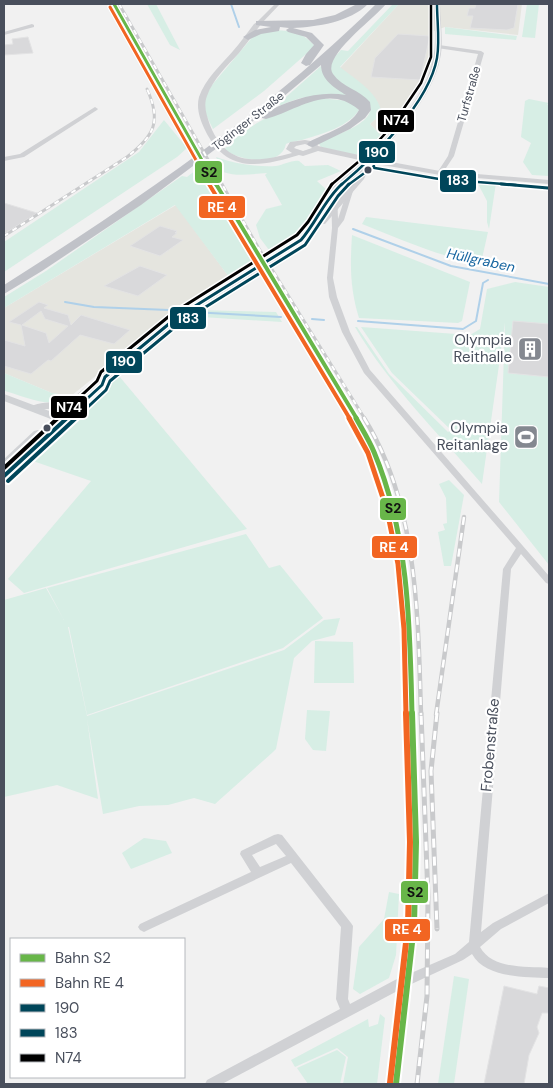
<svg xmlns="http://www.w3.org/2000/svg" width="553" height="1088" font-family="'DM Sans',sans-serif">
<rect width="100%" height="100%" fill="#f1f1f1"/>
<g fill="#e5e5df">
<polygon points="399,4 522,4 518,35 445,27 434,31 432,64 422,85 384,139 370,124 382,113 340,68"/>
<polygon points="176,205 229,277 181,308 156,327 71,396 52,393 4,373 4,308"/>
</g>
<g fill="#d7eee5">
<polygon points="147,4 156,4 180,50 170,45"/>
<path d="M393,4H399L340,67C356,80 377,91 382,113L370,124L384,139L370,152L355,155L321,147L319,144L321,141C334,136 379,122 369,103L329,74L331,61L341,50L348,51Z"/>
<polygon points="527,4 539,4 535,38 522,37"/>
<polygon points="445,27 517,36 516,40 445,34"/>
<path d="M272,30C291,31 301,31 314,45L313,48L264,91L213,129L205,113L204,99L212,85L255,34Z"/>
<path d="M321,66C323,84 347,92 361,101C331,95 310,92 282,105H277Z"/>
<path d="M320,98L349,101L359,110C349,126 323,134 305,139C299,141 292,141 286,144C281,168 238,161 224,149L234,142L232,140L257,123L290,105Z"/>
<polygon points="529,99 549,103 547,105 549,105 549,176 532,175 523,162 531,143 521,137 525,101"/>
<polygon points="164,120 187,148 177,157 4,272 4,242 139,152"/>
<path d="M216,157C236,164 255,167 276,166C284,165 291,160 299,161L305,166L328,165L341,171L317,181L329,192C311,218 301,240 272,254L260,238L256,225L266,209L282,205L265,175L267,173C251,174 238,177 223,172Z"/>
<polygon points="196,170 253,264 229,277 175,205 4,308 4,297 46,271 182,176 187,177"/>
<polygon points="477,182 496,183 489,229 487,222 487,201"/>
<path d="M366,217L488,232L481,263C440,258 401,239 362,224Z"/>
<path d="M352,235L470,282L462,321L458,323L359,318C350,289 350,266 352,235Z"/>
<path d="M515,282L549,287V565L499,502L505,323L482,484C438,433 389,385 355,327H357L389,374L448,432L451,430L392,373L361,327L470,335L480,329L487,289Z"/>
<polygon points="196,310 276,312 282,322 186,316"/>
<path d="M4,373L52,393L71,396C53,411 24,396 5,391Z"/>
<polygon points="119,376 247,529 24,593 8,579 91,481 30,460"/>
<polygon points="449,480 464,495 451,566 444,566 438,532 445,530 443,524 447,523 446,498 439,484"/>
<polygon points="246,534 269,568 280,565 323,618 283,648 87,715 69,627 68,627 87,716 284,650 324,620 340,618 335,635 312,641 294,658 276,749 273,752 215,804 194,798 168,805 139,806 103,814 87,719 98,799 57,785 4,797 4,600 46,588 64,620 47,588"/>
<polygon points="315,641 353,642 354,683 314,683"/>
<polygon points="307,710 330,711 326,751 313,750 305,739"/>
<polygon points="144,838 166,841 172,853 131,869 122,853"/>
<polygon points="389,892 399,894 396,955 389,978 360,994 353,989 359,947 384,919"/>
<polygon points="454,976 469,979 454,1084 438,1084"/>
<polygon points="380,1014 385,1018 377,1084 343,1084 348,1057 337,1048 295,1067 291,1060 368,1019 369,1027 378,1024"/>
<polygon points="337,1050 346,1057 340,1084 308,1084 297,1068"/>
</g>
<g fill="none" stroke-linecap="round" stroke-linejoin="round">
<g stroke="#afd0e9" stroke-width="2">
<polyline points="231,4 239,27"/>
<polyline points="353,229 451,266 549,284"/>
<polyline points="65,302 94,307 169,310"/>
<polyline points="192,312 281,317"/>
<polyline points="312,319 324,320"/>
<polyline points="358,321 463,329 476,321 483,283 488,280"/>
</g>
</g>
<g fill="#d9d9db" stroke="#e3e3e4" fill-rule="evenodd">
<polygon points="476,4 518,4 514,28 507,30 470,28 473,16 467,16 469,8 475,8"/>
<polygon points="398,34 430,36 420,80 371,77 375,58"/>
<polygon points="28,37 33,53 4,55 4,45 13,44 12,39"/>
<polygon points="4,203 37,213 4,234"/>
<polygon points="160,226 177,231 175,233 177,233 172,237 183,240 160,256 130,246"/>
<polygon points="140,266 167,275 138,296 104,286"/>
<path d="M39,302L48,305L44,308L68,315L71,325L81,315L130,330L114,344L80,335L51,361L48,360L31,374L4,366V340L25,346L21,325L9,322ZM41,311L45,319L68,326L49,343L46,333L22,325Z"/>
<polygon points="513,321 549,324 549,377 508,373"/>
<polygon points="504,986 537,994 539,986 549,988 549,1013 542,1013 537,1027 539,1033 529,1055 524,1084 484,1084"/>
</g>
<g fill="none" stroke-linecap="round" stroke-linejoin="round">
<g fill="#d0d1d4" fill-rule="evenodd">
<polygon points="275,4 280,4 261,24 257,24 257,22"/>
<polygon points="32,24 34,25 34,27 4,35 4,32"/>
<polygon points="439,45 481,51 484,53 454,156 442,174 440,175 437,173 448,156 478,54 437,48 436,47"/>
<polygon points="95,107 98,109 97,110 24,157 4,161 4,157 20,154"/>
<path d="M334,189L337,191L338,219L347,191L350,189L353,191L344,220L338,228L333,278L337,297L350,332L370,370L549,576V584L546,583L521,554L511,569L481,932L493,923L549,893V903L501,929L480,947C493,970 526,966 549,968V978C525,977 485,978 472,954L463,960L403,988L222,1084H205L207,1080L340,1009L336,999L341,927L291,863L148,930L144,932L140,930L138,927L140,924L251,872L240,854L241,851L274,835L278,834L282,835L351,923L353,926L348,999L350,1004L395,980L455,954L469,942L503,569L516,548L364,373L342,332L329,297L327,278L332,228L331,191ZM276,844L286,856L260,867L252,855Z"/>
</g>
<g fill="#d0d1d4" fill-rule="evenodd">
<path d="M434,4H440C440,21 444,42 440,59C433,95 399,132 375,159L440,171L549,180V184L440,175L371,163L364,179L325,224L319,223L304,242H298L297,240L310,225L331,189L364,161L318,151L303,156L299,155C260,167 226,174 205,130C200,120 196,108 199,97C205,79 221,65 233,51C240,43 247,33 254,24L257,22H261L262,23C254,33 247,43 239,53C227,66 213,79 207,96C203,106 207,116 210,125C226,166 256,163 292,153L286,149L290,142L305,140L316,142L318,146L368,157C392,131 427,95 433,58C437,41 434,21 434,4ZM305,144L310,146L312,148L303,151L294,148L296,146ZM360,172L358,176L324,215L337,192Z"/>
<path d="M279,251L283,254L282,256L179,320L61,418L57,419L52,416L60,408L35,410L30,407C36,402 60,402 70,400L173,316Z"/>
</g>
<polygon fill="#d0d2d5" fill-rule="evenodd" points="4,394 68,418 70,420 8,479 4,480 4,470 6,468 4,468 4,459 34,431 38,430 44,433 56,421 4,401"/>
<g fill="#c0c2c8" fill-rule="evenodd">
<path d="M357,4H368C350,22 317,27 293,28L312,33L324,45L310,65L306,66L301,63L306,54L314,45L306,37L288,32L286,30L289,28L280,27L279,31L261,34L248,40L243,37L255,30L271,27L256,25V21L313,20L335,15Z"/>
<path d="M376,4H386C375,18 321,57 333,74C342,87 360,90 370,102L371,110L365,118L350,129L313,147L309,146L307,144L309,142C325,133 350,127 359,110C328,83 297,111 266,119L262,118L261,115L141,205L42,271L4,294V285C135,202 266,113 376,4ZM321,65C321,80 335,88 346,95C318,90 290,100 264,113Z"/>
</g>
<defs>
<g id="rail-far2">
<polyline points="119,4 258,247 365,419"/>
<path d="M4,236L127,157C154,136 162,122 147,89"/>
</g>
<g id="rail-far1">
<path d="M364,418C418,504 418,616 421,715"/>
<polyline points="436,715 464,517"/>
</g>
<g id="rail">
<polyline points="437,713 431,771 437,929"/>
<polyline points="417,1084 427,996 428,897 421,713"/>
</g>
</defs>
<use href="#rail-far2" stroke="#c9cacc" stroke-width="3"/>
<use href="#rail-far1" stroke="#c9cacc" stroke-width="4.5"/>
<use href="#rail" stroke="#c9cacc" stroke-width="5"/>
<use href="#rail-far2" stroke="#fff" stroke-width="2" stroke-dasharray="5" stroke-linecap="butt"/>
<use href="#rail-far1" stroke="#fff" stroke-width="2.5" stroke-dasharray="8" stroke-linecap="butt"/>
<use href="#rail" stroke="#fff" stroke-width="3" stroke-dasharray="9" stroke-linecap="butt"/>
<defs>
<path id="bus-1-far2" d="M341,185C374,157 429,103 437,58C440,41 437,21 437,4"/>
<path id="bus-1-far1" d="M65,419L102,385L105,377L176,318L301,240C316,223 325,199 342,184"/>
<polyline id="bus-1" points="4,476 67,418"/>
<g id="bus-2-far2">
<polyline points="369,167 439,179 516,185"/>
<polyline points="348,185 374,166"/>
</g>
<g id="bus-2-far1">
<polyline points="501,184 548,188"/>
<polyline points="75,419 106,390 110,381 180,323 305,245 338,196 349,184"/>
</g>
<polyline id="bus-2" points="8,481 76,418"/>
<polyline id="bus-3-far2" points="331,185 364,157 392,126 421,83 431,57 431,4"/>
<polyline id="bus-3-far1" points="56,419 97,381 101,372 173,313 297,235 308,222 332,184"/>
<polyline id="bus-3" points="4,468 58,418"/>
</defs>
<use href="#bus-1-far2" stroke="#fff" stroke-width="5"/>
<use href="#bus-1-far1" stroke="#fff" stroke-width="6"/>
<use href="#bus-1" stroke="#fff" stroke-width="8"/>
<use href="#bus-2-far2" stroke="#fff" stroke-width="5"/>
<use href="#bus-2-far1" stroke="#fff" stroke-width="6"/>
<use href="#bus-2" stroke="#fff" stroke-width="8"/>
<use href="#bus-3-far2" stroke="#fff" stroke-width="5"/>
<use href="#bus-3-far1" stroke="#fff" stroke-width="6"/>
<use href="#bus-3" stroke="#fff" stroke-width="8"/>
<use href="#bus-1-far2" stroke="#00465a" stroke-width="2.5"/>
<use href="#bus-1-far1" stroke="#00465a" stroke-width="3"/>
<use href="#bus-1" stroke="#00465a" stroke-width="4"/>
<use href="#bus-2-far2" stroke="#00465a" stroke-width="2.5"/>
<use href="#bus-2-far1" stroke="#00465a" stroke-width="3"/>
<use href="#bus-2" stroke="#00465a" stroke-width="4"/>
<use href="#bus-3-far2" stroke="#000" stroke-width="2.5"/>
<use href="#bus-3-far1" stroke="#000" stroke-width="3"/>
<use href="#bus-3" stroke="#000" stroke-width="4"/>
<defs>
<polyline id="rail-1-far3" points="114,4 216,185"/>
<polyline id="rail-1-far2" points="216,184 357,419"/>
<path id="rail-1-far1" d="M356,418C362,429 369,440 374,452C409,535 410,626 412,715"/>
<polyline id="rail-1" points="396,1084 414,925 416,842 412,713"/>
<polyline id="rail-2-far3" points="110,7 210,185"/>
<polyline id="rail-2-far2" points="209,184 350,419"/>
<polyline id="rail-2-far1" points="349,418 368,453 387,510 398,564 404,629 406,715"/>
<polyline id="rail-2" points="390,1083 408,925 410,842 406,713"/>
</defs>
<use href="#rail-1-far3" stroke="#fff" stroke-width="5.5"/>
<use href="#rail-1-far2" stroke="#fff" stroke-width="7"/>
<use href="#rail-1-far1" stroke="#fff" stroke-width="9"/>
<use href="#rail-1" stroke="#fff" stroke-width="10"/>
<use href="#rail-2-far3" stroke="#fff" stroke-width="5.5"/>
<use href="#rail-2-far2" stroke="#fff" stroke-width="7"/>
<use href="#rail-2-far1" stroke="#fff" stroke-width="9"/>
<use href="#rail-2" stroke="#fff" stroke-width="10"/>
<use href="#rail-1-far3" stroke="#68b649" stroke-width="3"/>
<use href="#rail-1-far2" stroke="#68b649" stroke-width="4"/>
<use href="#rail-1-far1" stroke="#68b649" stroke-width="5"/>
<use href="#rail-1" stroke="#68b649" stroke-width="6"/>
<use href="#rail-2-far3" stroke="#f26522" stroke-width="3"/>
<use href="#rail-2-far2" stroke="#f26522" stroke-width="4"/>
<use href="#rail-2-far1" stroke="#f26522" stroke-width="5"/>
<use href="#rail-2" stroke="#f26522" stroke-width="6"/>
</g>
<defs>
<symbol id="building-square" viewBox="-11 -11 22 22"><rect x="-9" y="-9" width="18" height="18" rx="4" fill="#848890" stroke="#fff"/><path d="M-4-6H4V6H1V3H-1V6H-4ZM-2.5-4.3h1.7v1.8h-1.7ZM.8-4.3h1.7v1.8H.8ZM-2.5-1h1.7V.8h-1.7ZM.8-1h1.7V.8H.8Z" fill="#fff"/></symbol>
<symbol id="stadium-square" viewBox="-11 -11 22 22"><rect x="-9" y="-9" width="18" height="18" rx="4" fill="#848890" stroke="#fff"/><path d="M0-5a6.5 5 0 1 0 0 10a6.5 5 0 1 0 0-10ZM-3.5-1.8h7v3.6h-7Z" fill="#fff"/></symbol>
</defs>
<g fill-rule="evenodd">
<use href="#building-square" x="516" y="335" width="28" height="28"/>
<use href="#stadium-square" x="512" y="423" width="28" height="28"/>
</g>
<g fill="#494f5c" stroke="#fff" stroke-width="2">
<circle cx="368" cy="170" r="4.5"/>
<circle cx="47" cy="428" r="4.5"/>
</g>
<g text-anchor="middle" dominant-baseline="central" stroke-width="4.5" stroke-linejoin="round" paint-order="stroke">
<g font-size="12" fill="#494f5c" stroke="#fff">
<text transform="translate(469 94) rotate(-74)">Turfstraße</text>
<text transform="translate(248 121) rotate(-38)">Töginger Straße</text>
</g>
<g font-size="14" font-style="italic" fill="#1866a1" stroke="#fff">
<text transform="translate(481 260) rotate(12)">Hüllgraben</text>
</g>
<g font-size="15" fill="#494f5c" stroke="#fff" text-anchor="end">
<text x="512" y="340">Olympia<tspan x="512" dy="17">Reithalle</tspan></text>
<text x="508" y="428">Olympia<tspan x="508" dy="17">Reitanlage</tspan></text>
</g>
<g font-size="15" fill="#494f5c" stroke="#fff">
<text transform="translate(490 745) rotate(-85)">Frobenstraße</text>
</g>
</g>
<g stroke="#fff" stroke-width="2">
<rect x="377" y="109" width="38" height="24" rx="5" fill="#000"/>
<rect x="358" y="140" width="38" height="24" rx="5" fill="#00465a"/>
<rect x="194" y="160" width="29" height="24" rx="5" fill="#68b649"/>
<rect x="439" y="169" width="38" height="24" rx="5" fill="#00465a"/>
<rect x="198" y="195" width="48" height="24" rx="5" fill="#f26522"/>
<rect x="169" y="306" width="38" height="24" rx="5" fill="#00465a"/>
<rect x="105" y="350" width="38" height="24" rx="5" fill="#00465a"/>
<rect x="50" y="395" width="38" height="24" rx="5" fill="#000"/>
<rect x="379" y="497" width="28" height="24" rx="5" fill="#68b649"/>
<rect x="371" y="535" width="47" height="24" rx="5" fill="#f26522"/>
<rect x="400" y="880" width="29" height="24" rx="5" fill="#68b649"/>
<rect x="384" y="918" width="47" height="24" rx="5" fill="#f26522"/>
</g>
<g font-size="14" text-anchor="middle" font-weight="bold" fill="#fff">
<text x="396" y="125">N74</text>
<text x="377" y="157">190</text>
<text x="458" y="185">183</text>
<text x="222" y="212">RE 4</text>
<text x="188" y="323">183</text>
<text x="124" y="366">190</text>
<text x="69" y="412">N74</text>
<text x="394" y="552">RE 4</text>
<text x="407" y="934">RE 4</text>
</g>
<g font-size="14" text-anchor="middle" font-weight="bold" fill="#111">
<text x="209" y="177">S2</text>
<text x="393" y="513">S2</text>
<text x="415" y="897">S2</text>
</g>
<rect width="553" height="1088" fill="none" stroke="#494f5c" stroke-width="10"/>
<rect x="10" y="938" width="175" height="140" fill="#ffffff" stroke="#b6b9be"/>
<rect x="20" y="954" width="25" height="8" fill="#68b649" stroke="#b6b9be"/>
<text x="55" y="963" font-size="15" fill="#494f5c">Bahn S2</text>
<rect x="20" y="979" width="25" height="8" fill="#f26522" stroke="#b6b9be"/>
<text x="55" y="988" font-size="15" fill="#494f5c">Bahn RE 4</text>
<rect x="20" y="1004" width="25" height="8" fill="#00465a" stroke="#b6b9be"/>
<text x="55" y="1013" font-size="15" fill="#494f5c">190</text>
<rect x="20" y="1029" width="25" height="8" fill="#00465a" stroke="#b6b9be"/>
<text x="55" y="1038" font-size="15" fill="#494f5c">183</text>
<rect x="20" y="1054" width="25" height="8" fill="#000000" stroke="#b6b9be"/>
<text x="55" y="1063" font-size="15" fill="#494f5c">N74</text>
</svg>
